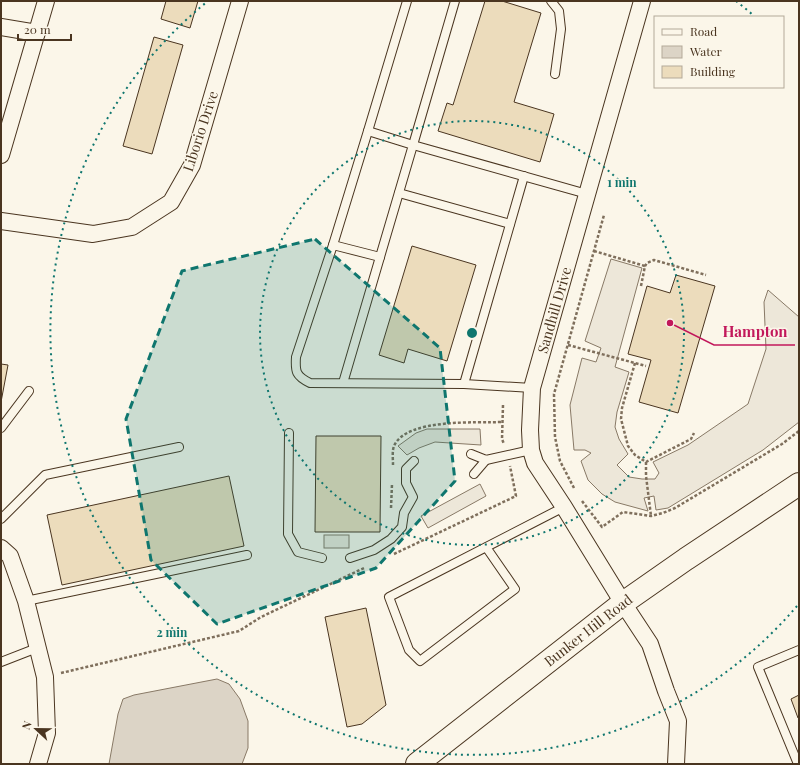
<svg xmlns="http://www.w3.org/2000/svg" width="800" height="765" font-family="'Playfair Display',serif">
<rect width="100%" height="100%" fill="#fbf6e9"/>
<g fill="#ede7d9" stroke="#887966">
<polygon points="611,259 642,268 615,367 629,372 617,412 615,427 619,439 628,454 617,465 629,477 642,479 655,479 659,473 653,462 688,445 748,404 766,349 764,302 768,290 799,317 799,422 763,450 668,508 656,510 654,496 644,498 648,511 615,502 602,494 588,480 581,461 591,453 585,450 574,450 570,405 582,358 596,362 601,348 585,341"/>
<polygon points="427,429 480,429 481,445 435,442 419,448 407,455 398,446 416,433"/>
<polygon points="480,484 486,496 428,528 421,516"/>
<rect x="324" y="535" width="25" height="13"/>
</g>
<polygon fill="#dcd4c6" stroke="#887966" points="217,679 229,684 240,699 248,721 248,748 242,764 109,764 118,714 123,699 134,695"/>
<g fill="#ecdcbc" stroke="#4a3520">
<polygon points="166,1 198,1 190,28 161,19"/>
<polygon points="485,1 502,1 541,13 514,102 554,114 540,162 438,131 447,103 453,105"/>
<polygon points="154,37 183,45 152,154 123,146"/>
<polygon points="412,246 476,265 447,361 408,349 404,363 379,355"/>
<polygon points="676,275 715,286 678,413 639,402 651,360 628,354 647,286 670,293"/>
<polygon points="1,364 8,365 1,402"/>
<polygon points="316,436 381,436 380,532 315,532"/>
<polygon points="229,476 244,546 62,585 47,515"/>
<polygon points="366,608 386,705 362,724 347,727 325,617"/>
<polygon points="799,695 799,717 798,718 791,699"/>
</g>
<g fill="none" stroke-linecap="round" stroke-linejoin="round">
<defs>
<g id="lane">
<path d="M407,1L368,131L413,145L380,257L333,245L296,357C295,372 296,376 310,383L464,384L532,388"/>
<polyline points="455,1 413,145 587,194"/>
<polyline points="551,1 559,11 561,29 555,74"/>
<polyline points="399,193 510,224"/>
<polyline points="333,245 368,131"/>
<polyline points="343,383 380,257"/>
<polyline points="464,384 524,176"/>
<polyline points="1,428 29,391"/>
<polyline points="289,433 288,534 298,552 322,558"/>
<polyline points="471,454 486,460 531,450"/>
<polyline points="474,474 486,460"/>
<polyline points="1,519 45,475 179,447"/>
<polyline points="486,547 515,589 420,661 409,650 389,597 564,507"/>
<polyline points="350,558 374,550 391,539 402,527 404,513 413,497 406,483 406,469 414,461"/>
<polyline points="26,601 247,555"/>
<polyline points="1,662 37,648"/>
<polyline points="798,764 758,667 799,650"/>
</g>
<g id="street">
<polyline points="642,1 532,388 530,430 531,450 535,463 564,507 623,603 650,644 666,691 678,721 676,764"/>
<polyline points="1,27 37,33"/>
<polyline points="1,155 46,1"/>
<polyline points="1,221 93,234 132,227 171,202 192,165 240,1"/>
<polyline points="1,548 10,556 26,601 45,677 47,733 38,764"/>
</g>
<polyline id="secondary" points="417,764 623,603 686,559 799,484"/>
</defs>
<use href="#lane" stroke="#4a3520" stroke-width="10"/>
<use href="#street" stroke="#4a3520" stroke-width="18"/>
<use href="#secondary" stroke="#4a3520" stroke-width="24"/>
<g stroke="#7f6f5c" stroke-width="2.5" stroke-dasharray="3 2" stroke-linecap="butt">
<polyline points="594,251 645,266"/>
<polyline points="641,286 645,266 647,263 654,260 706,275"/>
<polyline points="568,345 646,366"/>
<polyline points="635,363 622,408 621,419 628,446 635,455 646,462 691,439 694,433"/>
<polyline points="503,405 502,439 504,444"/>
<polyline points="646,462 646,476 651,516"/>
<path d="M393,465C393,459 392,451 394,446C406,418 477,423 503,422"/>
<polyline points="574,488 560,461 555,437 554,394 604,215"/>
<polyline points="582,501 602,527 623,512 651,516 663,513 675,508 782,444 799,431"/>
<polyline points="391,508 392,484"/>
<polyline points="394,554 516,496 510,466"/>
<polyline points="61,673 239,631 261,617 364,568"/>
</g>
<use href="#lane" stroke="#fbf6e9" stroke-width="8"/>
<use href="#street" stroke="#fbf6e9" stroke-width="16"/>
<use href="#secondary" stroke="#fbf6e9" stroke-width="22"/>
</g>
<path fill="#0f766e" fill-opacity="0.2" stroke="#0f766e" stroke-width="3" stroke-dasharray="8 5" stroke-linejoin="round" d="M315,239L440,348L455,481L376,568L217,624L151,560L126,419L182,271Z"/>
<g fill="none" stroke="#0f766e" stroke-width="2" stroke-dasharray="2 4">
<circle cx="472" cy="333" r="212"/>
<path d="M797 606A424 424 0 1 1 208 1M736 1A424 424 0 0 1 753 15"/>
</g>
<g text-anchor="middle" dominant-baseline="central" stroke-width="3" stroke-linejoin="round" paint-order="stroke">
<g font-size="14" fill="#4a3520" stroke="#fbf6e9">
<text transform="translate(200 131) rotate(-72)">Liborio Drive</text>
<text transform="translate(554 310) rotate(-74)">Sandhill Drive</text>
<text transform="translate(588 630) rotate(-38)">Bunker Hill Road</text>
</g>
</g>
<circle cx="472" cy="333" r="6" fill="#0f766e" stroke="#fbf6e9" stroke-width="2"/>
<g font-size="12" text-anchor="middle" font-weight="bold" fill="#0f766e" stroke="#fbf6e9" stroke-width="3" stroke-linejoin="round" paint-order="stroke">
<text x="622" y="187">1 min</text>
<text x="172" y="637">2 min</text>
</g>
<path fill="none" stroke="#c2185b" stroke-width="1.5" d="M670 323L714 345H795"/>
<circle fill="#c2185b" stroke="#fbf6e9" stroke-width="1.5" cx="670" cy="323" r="4"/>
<g font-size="15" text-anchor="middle" font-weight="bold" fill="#c2185b" stroke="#fbf6e9" stroke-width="3" stroke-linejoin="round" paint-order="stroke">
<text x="755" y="337">Hampton</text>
</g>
<rect width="800" height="765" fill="none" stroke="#4a3520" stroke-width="4"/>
<rect x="654" y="16" width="130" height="72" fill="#fbf6e9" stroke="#b4a999"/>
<rect x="662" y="29" width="20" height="6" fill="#fbf6e9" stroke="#b4a999"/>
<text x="690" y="36" font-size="12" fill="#4a3520">Road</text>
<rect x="662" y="46" width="20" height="12" fill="#dcd4c6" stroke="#b4a999"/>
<text x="690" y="56" font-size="12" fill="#4a3520">Water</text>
<rect x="662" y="66" width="20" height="12" fill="#ecdcbc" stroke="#b4a999"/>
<text x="690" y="76" font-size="12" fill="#4a3520">Building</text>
<g transform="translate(36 729) rotate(292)" stroke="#fbf6e9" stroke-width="3" paint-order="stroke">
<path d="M0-3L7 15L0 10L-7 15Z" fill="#4a3520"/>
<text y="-6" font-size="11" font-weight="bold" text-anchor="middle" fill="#4a3520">N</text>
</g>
<path d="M18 34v6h53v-6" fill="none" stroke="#4a3520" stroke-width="2"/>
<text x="24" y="34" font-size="12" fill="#4a3520" stroke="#fbf6e9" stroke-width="3" paint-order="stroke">20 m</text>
</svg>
